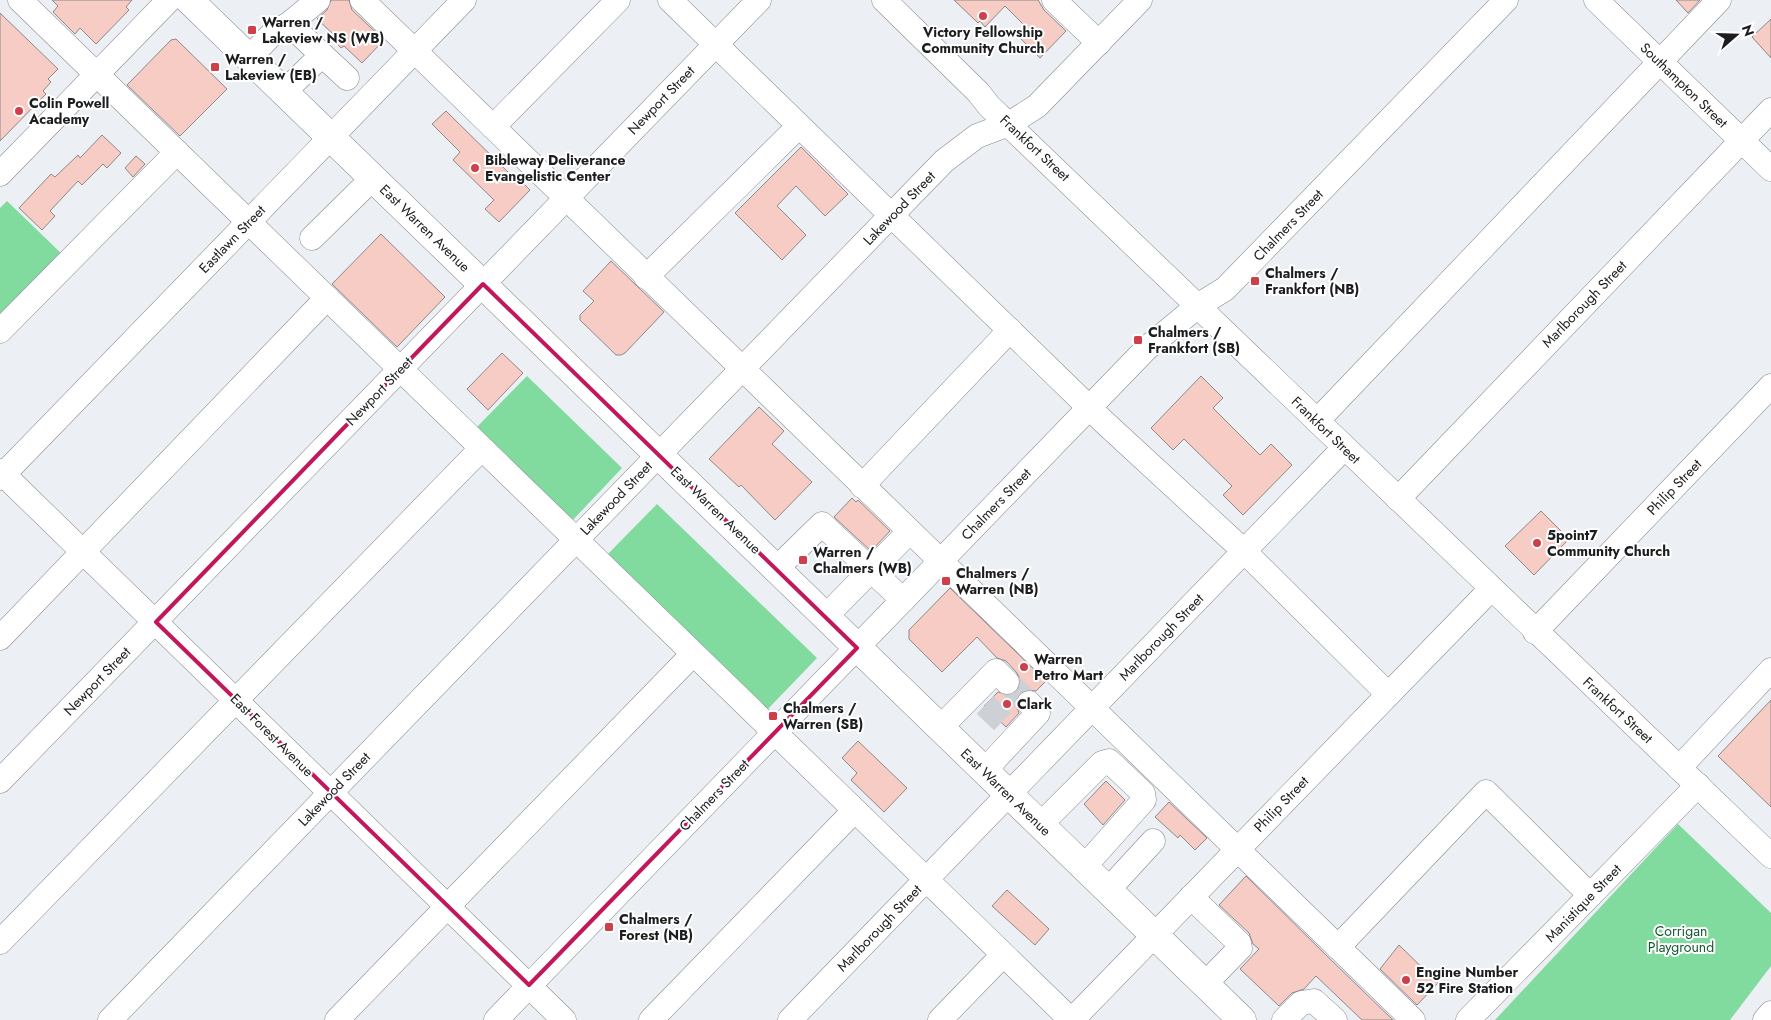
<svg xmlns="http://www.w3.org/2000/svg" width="1771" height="1020" font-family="Jost,sans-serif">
<rect width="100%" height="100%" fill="#ecf0f5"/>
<g fill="#81da9e">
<polygon points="7,201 65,257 0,323 0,208"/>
<polygon points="527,376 622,468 570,523 474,430"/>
<polygon points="657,504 817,658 765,712 605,557"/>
<polygon points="1678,824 1771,913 1771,966 1730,1020 1495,1020"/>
</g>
<g fill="#f6ccc4" stroke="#8e8887">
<polygon points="52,0 132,0 126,7 129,10 96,44 80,28 75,34 53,12 58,6"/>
<polygon points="331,0 349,0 352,10 384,40 362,63 344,46 341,48 330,37 333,34 317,19 327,10"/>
<polygon points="954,0 1038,0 1044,10 1066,31 1040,58 1019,37 1027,28 1005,6 985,27 980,21 978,23"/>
<polygon points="1676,0 1700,0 1688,13"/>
<polygon points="0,13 58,69 48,79 51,82 43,91 46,94 0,141"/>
<polygon points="1771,19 1771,58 1752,37"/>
<polygon points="176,39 227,89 180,136 127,85 171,40"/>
<polygon points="446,111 513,177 515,175 530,190 499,222 485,209 494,200 453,160 460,152 432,124"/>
<polygon points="102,135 121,153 107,168 103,164 82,185 78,181 50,211 55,216 42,230 19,208 51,174 55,177 78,155 80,158"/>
<polygon points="801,147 848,194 825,216 796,186 777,206 806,235 782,260 735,213"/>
<polygon points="136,156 145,164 133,177 125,168"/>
<polygon points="381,234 445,297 397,347 332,284"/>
<polygon points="611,261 664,312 625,353 621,355 616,355 580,320 580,315 594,301 583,291"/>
<polygon points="502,353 523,373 488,410 467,389"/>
<polygon points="1201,376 1223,398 1213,408 1260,455 1271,444 1292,465 1243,515 1223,495 1232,486 1184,439 1173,450 1151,428"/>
<polygon points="759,407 784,431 772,444 812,482 775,520 741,485 739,487 709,459"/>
<polygon points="852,498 856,502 858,500 890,531 871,551 834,517"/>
<polygon points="1541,511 1569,539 1534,575 1505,546"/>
<polygon points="950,588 1046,681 1036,691 1027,690 1019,693 1016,705 1019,713 1006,727 984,706 998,692 1010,695 1016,692 1020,686 1020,679 1017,673 1006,661 997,658 977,637 942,672 909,639 909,630"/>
<polygon points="1771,700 1771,807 1718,756"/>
<polygon points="858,741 907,788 884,812 851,780 857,773 842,758"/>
<polygon points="1106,781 1125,800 1103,825 1084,804"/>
<polygon points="1169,802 1207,838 1195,850 1180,835 1178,838 1155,817"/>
<polygon points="1246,876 1328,957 1393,1020 1362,1020 1316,976 1304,989 1292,993 1279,1006 1240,969 1259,949 1253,944 1249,933 1219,905"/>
<polygon points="1007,890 1049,929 1035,945 992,906"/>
<polygon points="1399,945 1438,983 1417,1005 1380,969"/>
</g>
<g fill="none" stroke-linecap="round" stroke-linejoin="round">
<g stroke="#cdd0d5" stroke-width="24" stroke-dasharray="24 12" stroke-linecap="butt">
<polyline points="1007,682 1029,703"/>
<polyline points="985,705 1007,726"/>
</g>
<defs>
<g id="minor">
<polyline points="20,0 1071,1020"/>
<path d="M362,0C711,341 1065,678 1413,1020"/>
<polyline points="670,0 1104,422 1244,551 1388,694"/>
<polyline points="884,0 978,92 989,106 1771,856"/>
<polyline points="1054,0 1099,43"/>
<polyline points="1596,0 1771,169"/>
<polyline points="289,24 347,78"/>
<polyline points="249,58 273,33 289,24 318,0"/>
<polyline points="284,92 322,55"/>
<polyline points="493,127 618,0"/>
<polyline points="0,174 169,0"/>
<polyline points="312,238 373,178"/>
<polyline points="646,277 799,126"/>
<polyline points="0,331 177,152"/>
<polyline points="1317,421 1719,0"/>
<polyline points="0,471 564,1020"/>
<polyline points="0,478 464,0"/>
<polyline points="862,486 1010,330"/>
<polyline points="1398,499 1771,110"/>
<polyline points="776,569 822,524 903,600"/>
<polyline points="826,616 909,532"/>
<polyline points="1535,632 1771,386"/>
<polyline points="0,638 327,298"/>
<polyline points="940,728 996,671 1007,682"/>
<polyline points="1679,768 1771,670"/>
<polyline points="984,771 1038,713 1029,703"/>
<polyline points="0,781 759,0"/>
<polyline points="1040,825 1102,763 1109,761 1143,793 1144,800 1084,867"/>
<polyline points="1108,890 1153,841"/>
<polyline points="1191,897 1239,943 1240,948 1205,984"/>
<polyline points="0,942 481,449"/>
<polyline points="1338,947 1486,792 1590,895"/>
<polyline points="110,1020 944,161 977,136 1009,124 1037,106 1140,0"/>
<polyline points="337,1020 693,654"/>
<polyline points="496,1020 1147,348 1199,305 1225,289 1506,0"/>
<polyline points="651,1020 854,811"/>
<polyline points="790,1020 1344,448"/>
<polyline points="940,1020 1003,955"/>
<polyline points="1072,1020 1491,589"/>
<polyline points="1284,1020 1301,1003 1314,1001 1335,1020"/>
<polyline points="1468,1020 1698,785"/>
<polyline points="1765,1020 1771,1013"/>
</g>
<polyline id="major" points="189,0 1242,1020"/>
</defs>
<use href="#minor" stroke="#85888d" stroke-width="25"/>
<use href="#major" stroke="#85888d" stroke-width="29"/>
<use href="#minor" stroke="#fff" stroke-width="24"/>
<use href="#major" stroke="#fff" stroke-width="28"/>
</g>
<path fill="none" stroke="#c2185b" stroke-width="4" stroke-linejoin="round" d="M483,284L857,648L529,985L156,622Z"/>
<g fill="#cf3f49" stroke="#fff" stroke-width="2">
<circle cx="983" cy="16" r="5"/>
<rect x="247" y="25" width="10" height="10" rx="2.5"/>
<rect x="210" y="62" width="10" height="10" rx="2.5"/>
<circle cx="19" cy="111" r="5"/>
<circle cx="475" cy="168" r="5"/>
<rect x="1250" y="276" width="10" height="10" rx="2.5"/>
<rect x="1133" y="335" width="10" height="10" rx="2.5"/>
<circle cx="1537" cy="543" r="5"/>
<rect x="798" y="555" width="10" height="10" rx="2.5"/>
<rect x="941" y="576" width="10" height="10" rx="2.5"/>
<circle cx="1024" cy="667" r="5"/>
<circle cx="1007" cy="704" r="5"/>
<rect x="768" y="711" width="10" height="10" rx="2.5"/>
<rect x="604" y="922" width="10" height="10" rx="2.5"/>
<circle cx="1406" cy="980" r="5"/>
</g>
<g text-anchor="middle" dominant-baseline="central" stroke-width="4" stroke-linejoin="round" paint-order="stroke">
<g font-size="14" font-weight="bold" fill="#1c1d1f" stroke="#fff" text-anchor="start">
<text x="262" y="22">Warren /<tspan x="262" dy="16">Lakeview NS (WB)</tspan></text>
<text x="983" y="32" text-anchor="middle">Victory Fellowship<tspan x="983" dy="16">Community Church</tspan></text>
<text x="225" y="59">Warren /<tspan x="225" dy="16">Lakeview (EB)</tspan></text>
<text x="29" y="103">Colin Powell<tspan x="29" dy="16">Academy</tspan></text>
<text x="485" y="160">Bibleway Deliverance<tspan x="485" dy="16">Evangelistic Center</tspan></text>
<text x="1265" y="273">Chalmers /<tspan x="1265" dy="16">Frankfort (NB)</tspan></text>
<text x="1148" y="332">Chalmers /<tspan x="1148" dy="16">Frankfort (SB)</tspan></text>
<text x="1547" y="535">5point7<tspan x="1547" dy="16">Community Church</tspan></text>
<text x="813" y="552">Warren /<tspan x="813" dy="16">Chalmers (WB)</tspan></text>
<text x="956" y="573">Chalmers /<tspan x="956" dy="16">Warren (NB)</tspan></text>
<text x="1034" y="659">Warren<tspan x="1034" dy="16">Petro Mart</tspan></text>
<text x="1017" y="704">Clark</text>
<text x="783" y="708">Chalmers /<tspan x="783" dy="16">Warren (SB)</tspan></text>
<text x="619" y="919">Chalmers /<tspan x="619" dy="16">Forest (NB)</tspan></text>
<text x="1416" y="972">Engine Number<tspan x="1416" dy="16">52 Fire Station</tspan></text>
</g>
<g font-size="14" fill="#1c1d1f" stroke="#fff">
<text transform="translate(1684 85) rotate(44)">Southampton Street</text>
<text transform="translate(661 100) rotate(-46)">Newport Street</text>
<text transform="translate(1035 148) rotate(43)">Frankfort Street</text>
<text transform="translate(899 208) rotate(-46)">Lakewood Street</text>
<text transform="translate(1288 225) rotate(-46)">Chalmers Street</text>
<text transform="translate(425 228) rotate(44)">East Warren Avenue</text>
<text transform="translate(232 239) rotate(-46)">Eastlawn Street</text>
<text transform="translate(1584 304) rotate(-46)">Marlborough Street</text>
<text transform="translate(379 391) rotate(-46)">Newport Street</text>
<text transform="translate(1326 430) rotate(44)">Frankfort Street</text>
<text transform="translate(1674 487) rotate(-46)">Philip Street</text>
<text transform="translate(616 498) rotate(-46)">Lakewood Street</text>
<text transform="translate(996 504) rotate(-46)">Chalmers Street</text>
<text transform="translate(716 510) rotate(44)">East Warren Avenue</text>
<text transform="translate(1161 637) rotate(-46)">Marlborough Street</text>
<text transform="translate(97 681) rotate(-46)">Newport Street</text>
<text transform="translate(1618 710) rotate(43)">Frankfort Street</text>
<text transform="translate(272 735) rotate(45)">East Forest Avenue</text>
<text transform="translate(334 789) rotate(-46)">Lakewood Street</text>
<text transform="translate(1006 792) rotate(44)">East Warren Avenue</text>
<text transform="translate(714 795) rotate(-46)">Chalmers Street</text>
<text transform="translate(1281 804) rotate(-46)">Philip Street</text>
<text transform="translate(1583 903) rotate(-46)">Manistique Street</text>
<text transform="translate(879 928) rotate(-46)">Marlborough Street</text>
</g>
<g font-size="14" fill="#14562f" stroke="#fff">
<text x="1681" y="931">Corrigan<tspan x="1681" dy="16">Playground</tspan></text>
</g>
</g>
<g transform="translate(1736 35) rotate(70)" stroke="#ffffff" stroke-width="4" paint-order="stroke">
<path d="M0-4L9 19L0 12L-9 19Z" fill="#1c1d1f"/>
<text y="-8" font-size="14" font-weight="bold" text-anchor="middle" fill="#1c1d1f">N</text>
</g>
</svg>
